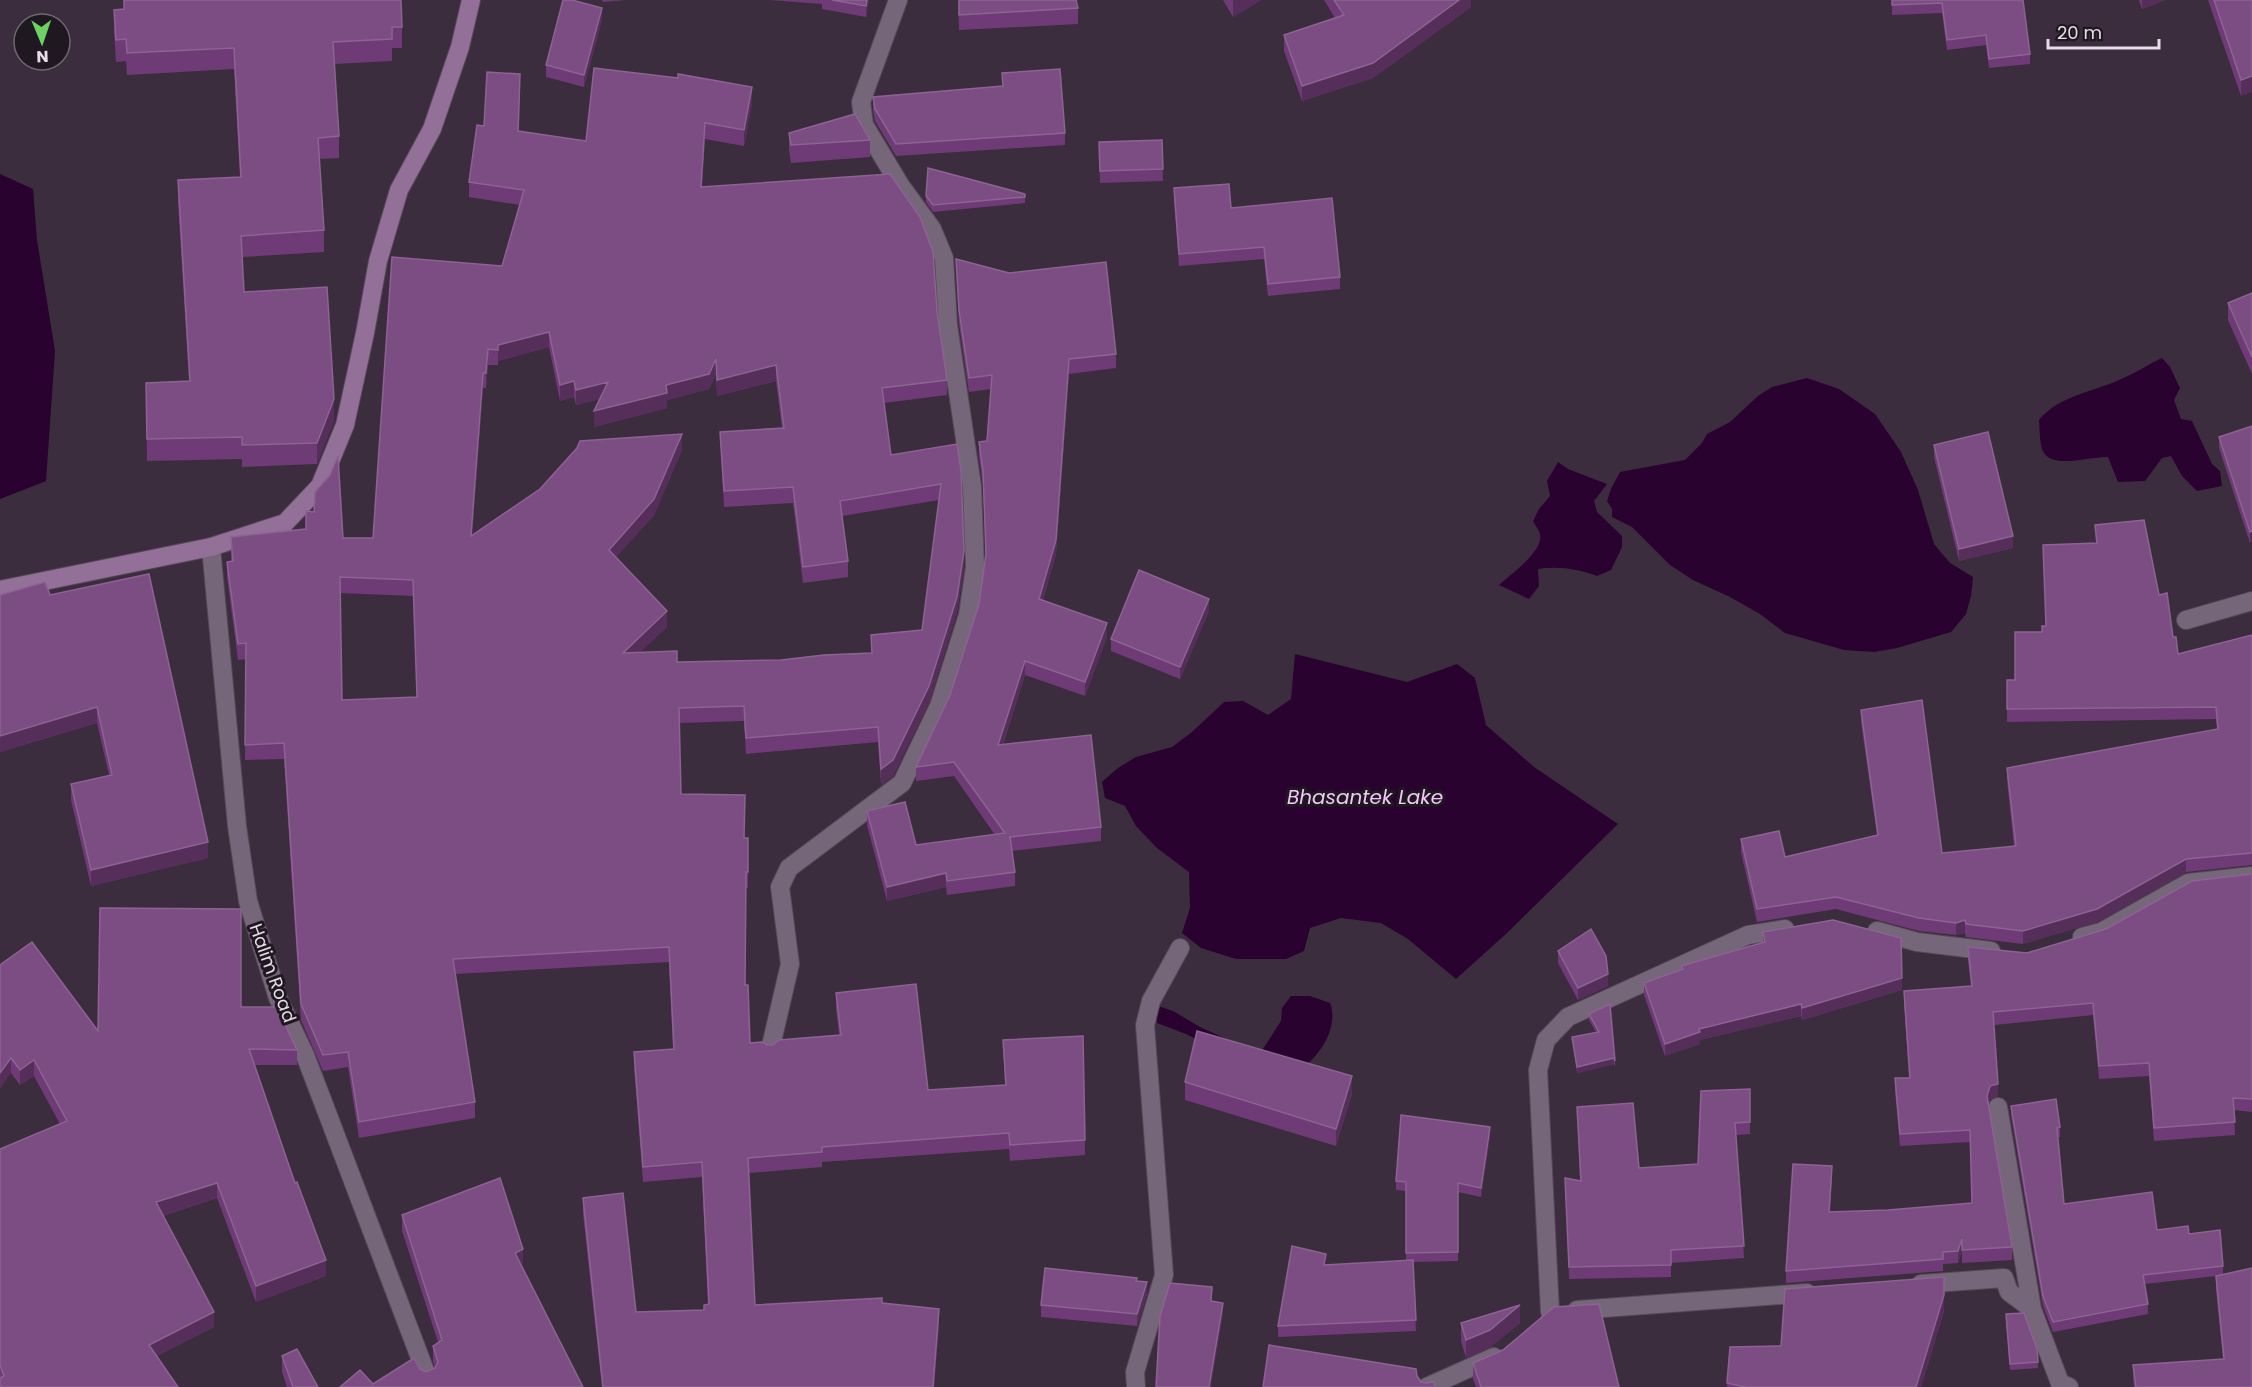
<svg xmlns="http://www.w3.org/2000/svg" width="2252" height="1387" font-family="Poppins,sans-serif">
<rect width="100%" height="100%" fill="#3c2d3e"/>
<g fill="#29022f">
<polygon points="0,174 33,189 37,240 55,351 46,481 0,499"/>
<path d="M2162,358L2170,367L2180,388L2174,400L2181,419L2192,421L2212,464L2220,471L2222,486L2197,491L2182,476L2171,456L2162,458L2145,481L2118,482L2108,457C2091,456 2054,469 2044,453C2039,446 2040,429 2039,420C2058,396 2093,392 2119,380C2134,374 2147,365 2162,358Z"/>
<polygon points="1807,378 1839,389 1875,414 1901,452 1918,490 1934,544 1950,563 1973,577 1971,596 1966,614 1951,632 1897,648 1874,652 1844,650 1785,633 1760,614 1730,597 1693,580 1670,565 1632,527 1612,517 1612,509 1607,501 1611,489 1620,472 1685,460 1702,443 1707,434 1730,422 1758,396 1772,387"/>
<path d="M1558,462L1568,469L1607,484L1594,501L1597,512L1622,536V547L1611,570L1597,576C1578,569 1559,566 1538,569L1539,586L1529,599L1499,585C1511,574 1544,551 1540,534C1539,530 1535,525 1533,521L1539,509L1550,496L1547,481Z"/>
<polygon points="1295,654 1407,682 1457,664 1475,678 1486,725 1534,767 1618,824 1507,933 1456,979 1408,939 1381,923 1341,918 1310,928 1304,951 1286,959 1236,959 1201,948 1182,933 1190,908 1189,872 1157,848 1136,826 1125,806 1105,798 1102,782 1118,768 1136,757 1172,747 1192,732 1224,702 1243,701 1268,715 1291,699"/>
<path d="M1291,996H1310L1330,1003C1339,1026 1321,1055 1302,1068L1234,1058L1186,1034L1157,1023L1158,1006L1173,1011L1200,1027L1248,1049H1263L1281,1021L1282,1008Z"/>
</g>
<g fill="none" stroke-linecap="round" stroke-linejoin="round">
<defs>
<g id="street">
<polyline points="211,547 237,826 248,901 278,998 305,1055 326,1110 427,1376"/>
<polyline points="2186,620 2252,601"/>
<polyline points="1877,931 1917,942 1991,951"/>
<polyline points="2082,937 2101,932 2188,883 2252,876"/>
<polyline points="770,1050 790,964 780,887 789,868 902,783 939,706 968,615 975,567 972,486 948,325 944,258 932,229 900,185 864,125 861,102 898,0"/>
<polyline points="1998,1107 2032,1309 2060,1383 2069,1387"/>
<polyline points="1921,1284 2004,1278 2009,1292 2032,1309"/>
<polyline points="1577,1310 1807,1293"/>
<polyline points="1550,1312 1538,1070 1546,1040 1568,1017 1748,935 1785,929"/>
<polyline points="1136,1387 1135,1372 1164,1275 1145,1025 1151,1001 1180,948"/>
<polyline points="1427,1387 1494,1357"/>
</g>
<polyline id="secondary" points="0,590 211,547 285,523 320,486 345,425 365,333 378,261 399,190 432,129 460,47 471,0"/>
</defs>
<use href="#street" stroke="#554957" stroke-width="20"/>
<use href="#secondary" stroke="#554957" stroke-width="20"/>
<use href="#street" stroke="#766679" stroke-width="18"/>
<use href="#secondary" stroke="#927098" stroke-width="18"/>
</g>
<g fill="#6e3b76" fill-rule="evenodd">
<polygon points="602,0 625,0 603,2"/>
<polygon points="770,0 869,0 866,17 822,9 822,4"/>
<polygon points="958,0 1076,0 1078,8 1078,24 959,30"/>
<polygon points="1223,0 1261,0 1233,17"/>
<polygon points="1324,0 1471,0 1471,7 1373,78 1302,101 1284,51 1284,35 1335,18"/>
<polygon points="1892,0 2023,0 2030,54 2030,64 1989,68 1986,45 1947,50 1942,13 1892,15"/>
<polygon points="2139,0 2165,0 2142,9"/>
<polygon points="2208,0 2252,0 2241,96"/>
<polygon points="124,9 402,27 402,48 392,48 392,61 334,64 339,136 339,158 319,159 324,230 324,252 242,257 244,292 334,420 317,464 242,467 242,459 147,461 146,383 189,381 178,202 178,180 240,177 234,69 127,75 126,61 116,62 114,31 114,10"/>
<polygon points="602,20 584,87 546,77 546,65"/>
<polygon points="1002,73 1065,133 1065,145 896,156 875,121 873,110 873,97 1002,86"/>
<path d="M520,89L519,131L586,141L752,103L744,146L705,139L702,186L937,311L947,380V395L884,403L891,455L957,444L964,566L957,612L929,702L893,776L881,785L878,742L746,754L744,721L679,723L681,794L744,838H748V888H746L745,985L750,1043L773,1045L839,1035L836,1009V993L928,1090L1005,1085L1003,1040L1083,1036L1085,1155L1010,1161L1009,1149L822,1162V1167L749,1173L755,1305L882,1303L939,1325L934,1387H602L583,1214V1198L636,1312L704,1310L708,1304L702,1177L643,1182L634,1068V1052L673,1049L669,962L455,974L475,1102V1118L359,1138L348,1067L323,1071L301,1020L284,759L245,760L246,659L238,660L227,577V562L231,561V537L373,538L502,266L520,205L469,197V182L484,126ZM549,347L560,401L574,397L576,405L600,399L594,427L667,408V400L709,389L716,374L717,396L776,381L782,428L720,432L724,507L793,503L803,583L848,577V561L842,516L939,500L922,630L871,635V653L781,660L677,662L640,652L667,627L616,557L654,515L682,450L472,536L483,388H486L488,365H498V361ZM340,593L413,596L417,697L342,700Z"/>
<polygon points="789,133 870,140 870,157 791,163 789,150"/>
<polygon points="1162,140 1163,181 1100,183 1099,142"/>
<polygon points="1174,188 1231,208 1340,277 1340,289 1268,296 1264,259 1179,266 1174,200"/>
<polygon points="1025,194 1025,203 933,212 926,202 926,196"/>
<polygon points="956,259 1116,354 1116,368 1069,374 1056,554 1043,600 1107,637 1085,696 1025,675 1003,745 1101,827 1101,841 1012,851 1015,872 1015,886 947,895 946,887 887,901 867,825 867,811 916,845 995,835 954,776 916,781 916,767 950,695 979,604 986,557 983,485 979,456 979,442 987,441 991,389 969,392 959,324"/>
<polygon points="2252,293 2252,374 2228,320 2228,303"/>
<polygon points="2252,426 2250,543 2219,448 2219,437"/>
<polygon points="1934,445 2013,548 1959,561 1934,457"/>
<polygon points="2095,525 2159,595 2178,654 2252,635 2252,865 2186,872 2097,922 2023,944 1966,937 1965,933 1956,935 1919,931 1836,909 1757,922 1741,852 1741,839 1785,857 1877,835 1861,722 1861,710 1942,853 2014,847 2007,780 2007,768 2217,730 2216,719 2007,722 2007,680 2015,680 2046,626 2043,545 2096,543"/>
<polygon points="0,595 50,595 208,858 91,886 71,800 71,784 109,775 97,723 0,752"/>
<polygon points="1209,611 1180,679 1111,651 1111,639"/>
<polygon points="2252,874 2252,1112 2234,1110 2235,1135 2154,1141 2149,1076 2099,1079 2093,1015 1994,1025 1998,1096 1990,1099 1988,1105 2012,1247 2012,1260 1962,1263 1962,1251 1958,1263 1943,1264 1943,1271 1786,1283 1786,1271 1832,1179 1830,1212 1888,1210 1972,1203 1970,1142 1900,1146 1895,1091 1895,1078 1909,1078 1904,1004 1904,991 1971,986 1968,960 1968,947 2027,953 2106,929"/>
<polygon points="1763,932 1902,990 1802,1020 1801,1016 1700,1040 1700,1044 1665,1056 1644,995 1644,983 1681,970 1681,966 1763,942"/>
<polygon points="1558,951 1608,986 1578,1000 1558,963"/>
<polygon points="0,965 98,1031 241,1007 297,1050 297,1065 255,1065 326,1276 256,1302 217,1198 163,1216 214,1327 157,1356 0,1387 0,1149 60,1124 34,1076 20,1085 11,1073"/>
<polygon points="1589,1014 1615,1061 1615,1067 1614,1064 1577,1073 1572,1037 1596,1032 1589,1020"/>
<polygon points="1185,1082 1352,1094 1336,1146 1185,1100"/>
<polygon points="1750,1089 1750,1134 1736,1135 1744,1258 1671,1263 1671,1277 1569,1279 1565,1178 1580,1181 1577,1107 1639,1168 1698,1164"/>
<polygon points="2011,1106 2060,1127 2060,1137 2058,1137 2064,1204 2157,1230 2189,1234 2223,1266 2223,1275 2252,1387 2134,1387 2133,1378 2133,1365 2223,1359 2216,1290 2216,1276 2145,1284 2148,1304 2148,1314 2053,1332 2043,1306 2011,1115"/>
<polygon points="1490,1136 1481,1197 1458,1192 1458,1261 1413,1262 1416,1331 1278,1337 1278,1326 1326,1265 1406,1261 1406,1191 1396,1190 1396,1181"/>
<polygon points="402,1215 523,1264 521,1265 583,1387 373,1384 420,1369 426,1372 435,1368 433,1361 433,1346 438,1342 402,1231"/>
<polygon points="1137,1281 1147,1294 1137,1326 1041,1317 1041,1305"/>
<polygon points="1944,1311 1921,1387 1727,1387 1730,1347 1781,1346"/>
<polygon points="2006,1320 2037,1349 2038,1368 2010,1370"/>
<polygon points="1461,1323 1520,1323 1490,1347 1466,1358 1461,1341"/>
<polygon points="282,1356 318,1387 287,1387 282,1372"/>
<polygon points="1473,1363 1619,1387 1476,1387 1473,1379"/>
</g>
<g fill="#552e5a">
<polygon points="867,0 869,0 866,17 866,6"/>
<polygon points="1234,0 1261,0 1233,17 1233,1"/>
<polygon points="1459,0 1471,0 1471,7 1373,78 1302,101 1302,86"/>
<polygon points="2142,0 2165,0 2142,9"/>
<polygon points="602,8 602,20 584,87 584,75"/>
<polygon points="2252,76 2252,92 2241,96 2241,80"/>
<polygon points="752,87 752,103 744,146 744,130"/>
<polygon points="705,123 705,139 701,202 701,187"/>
<polygon points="549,332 549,347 498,361 498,365 498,345"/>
<polygon points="488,349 488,365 486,388 486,373"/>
<polygon points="716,359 716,374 709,389 667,400 667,408 594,427 594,411 666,385"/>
<polygon points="1069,359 1069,374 1056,554 1039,613 1039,599"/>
<polygon points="776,365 776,381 717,396 717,380"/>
<polygon points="483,373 483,388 471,552 471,536"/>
<polygon points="574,381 574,397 560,401 560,385"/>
<polygon points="608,382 608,397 576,405 576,390"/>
<polygon points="334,399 334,420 317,464 317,443"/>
<polygon points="682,434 682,450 654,515 609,565 609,550"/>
<polygon points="2252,531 2252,542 2250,543 2250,532"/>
<polygon points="2013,536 2013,548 1959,561 1959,549"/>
<polygon points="964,551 964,566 957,612 929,702 893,776 881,785 881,769"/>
<polygon points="1209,599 1209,611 1180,679 1180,667"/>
<polygon points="667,611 667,627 623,668 623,653"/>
<polygon points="1107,623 1107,637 1085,696 1085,682"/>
<polygon points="1025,661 1025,675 998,760 998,745"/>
<polygon points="97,707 97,723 0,752 0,736"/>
<polygon points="208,842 208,858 91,886 91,870"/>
<polygon points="2186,859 2186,872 2097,922 2023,944 2023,931"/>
<polygon points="946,873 946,887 887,901 887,887"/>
<polygon points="1965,920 1965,933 1956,935 1956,923"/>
<polygon points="1608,974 1608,986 1578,1000 1578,988"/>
<polygon points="1902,978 1902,990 1802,1020 1802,1008"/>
<polygon points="1801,1004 1801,1016 1700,1040 1700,1044 1665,1056 1665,1044 1699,1029"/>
<polygon points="11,1058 11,1073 0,1089 0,1073"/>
<polygon points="1614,1058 1614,1064 1577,1073 1577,1067"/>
<polygon points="34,1060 34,1076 20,1085 20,1070"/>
<polygon points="1352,1076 1352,1094 1336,1146 1336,1129"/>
<polygon points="1998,1084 1998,1096 1990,1099 1987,1109 1987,1096 1990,1086"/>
<polygon points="1490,1127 1490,1136 1481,1197 1481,1188"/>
<polygon points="217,1183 217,1198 156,1218 156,1202"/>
<polygon points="1962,1239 1962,1251 1958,1263 1958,1251"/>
<polygon points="523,1249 523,1264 515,1268 515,1253"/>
<polygon points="326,1260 326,1276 256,1302 256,1286"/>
<polygon points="1147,1282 1147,1294 1137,1326 1137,1314"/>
<polygon points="1944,1295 1944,1311 1921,1387 1916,1387"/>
<polygon points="1223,1303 1223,1315 1211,1387 1209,1387"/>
<polygon points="1520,1305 1520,1323 1490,1347 1466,1358 1466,1340"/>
<polygon points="939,1309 939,1325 934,1387 933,1387"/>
<polygon points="214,1312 214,1327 149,1360 149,1345"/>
</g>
<g fill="#7b4d82" stroke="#8c6392" stroke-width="1.5" fill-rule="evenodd">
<polygon points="124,0 401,0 402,27 392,27 392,39 333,42 339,136 318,138 324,230 241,236 244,292 327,287 334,399 317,443 242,445 242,437 147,439 146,383 190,381 178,180 241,177 234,48 127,53 126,39 116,40 114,10 124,9"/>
<polygon points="563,0 572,0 602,8 584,75 546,65"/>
<polygon points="832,0 867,0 866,6"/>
<polygon points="959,0 1076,0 1078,8 959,15"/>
<polygon points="1334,0 1459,0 1373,63 1302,86 1284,35 1344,15"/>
<polygon points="1892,0 2023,0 2030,54 1989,59 1986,35 1947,40 1942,3 1892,5"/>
<polygon points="2214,0 2252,0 2252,76 2241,80"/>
<path d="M594,68L678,78V74L752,87L744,130L705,123L701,187L890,174L920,217L933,252L937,311L947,380L882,388L891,455L957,444L961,471L964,551L957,597L929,686L893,760L881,769L878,727L746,738L744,706L679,708L681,794L745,795L744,838H748V872H746L745,985H748L750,1043L762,1042L767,1045H773L779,1040L841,1035L836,993L916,984L928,1090L1006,1085L1003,1040L1083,1036L1085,1140L1010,1145L1009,1133L822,1147V1152L748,1158L755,1305L882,1298V1303L939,1309L933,1387H603L583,1198L623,1193L636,1312L704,1310V1305L709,1304L702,1162L643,1167L634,1052L674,1049L669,947L453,959L475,1102L359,1122L348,1052L323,1055L301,1004L284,743L245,745L246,643L238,644L227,562L233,561L231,537L306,529V511L314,512L315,492L330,475L338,456L343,538H373L392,257L502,266L524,190L469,182L477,125L484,126L487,72L520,74L518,131L586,141ZM549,332L560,385L574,381L576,390L608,382L594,411L667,393L666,385L709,374L716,359L717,380L776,365L784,428L720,432L724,491L793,487L803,567L848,561L840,501L941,484L922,630L871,635L872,653L824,655L781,660L677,662V651L623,653L667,611L609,550L654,499L682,434L580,441L577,448L540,489L471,536L483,373H486L488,349L498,350V345ZM340,577L413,580L417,697L342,700Z"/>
<polygon points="1060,69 1065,133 896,144 875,109 873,97 1003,86 1002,73"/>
<polygon points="855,114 870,140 791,145 789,133"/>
<polygon points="1162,140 1163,169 1100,171 1099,142"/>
<polygon points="928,168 1025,194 1025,197 933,205 926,196"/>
<polygon points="1229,184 1231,208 1332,198 1340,277 1268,284 1264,247 1179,254 1174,188"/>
<polygon points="956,259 1009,273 1106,262 1116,354 1069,359 1056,540 1039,599 1107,623 1085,682 1025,661 998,745 1091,735 1101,827 1010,837 1015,872 947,881 946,873 887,887 867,811 905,802 916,845 1005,833 954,762 916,767 950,695 979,604 986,554 983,471 979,442 987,441 992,375 969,378 959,310"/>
<polygon points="2252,293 2252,357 2228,303"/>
<polygon points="2252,426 2252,531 2250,532 2219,437"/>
<polygon points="1988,432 2013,536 1959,549 1934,445"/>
<polygon points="2144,520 2159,595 2167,593 2173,637 2176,637 2178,654 2252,635 2252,853 2186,859 2097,909 2023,931 1966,924 1965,920 1956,923 1919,918 1836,897 1757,909 1741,839 1779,831 1785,857 1878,835 1861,710 1922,700 1942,853 2016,846 2007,768 2218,729 2216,707 2007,709 2007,680 2015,680 2015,632 2042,632 2042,626 2046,626 2043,545 2097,543 2095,525"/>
<polygon points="1139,570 1209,599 1180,667 1111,639"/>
<polygon points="149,574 208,842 91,870 71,784 112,775 97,707 0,736 0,595 45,582 50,595"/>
<polygon points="2252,874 2252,1099 2233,1098 2235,1122 2154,1128 2149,1063 2099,1066 2093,1003 1993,1012 1998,1084 1990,1086 1987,1096 2012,1247 1962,1250 1962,1239 1958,1251 1943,1252 1943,1259 1786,1271 1793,1164 1832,1166 1829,1212 1888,1210 1972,1203 1970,1130 1900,1134 1895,1078 1910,1078 1904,991 1972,986 1968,947 2027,953 2106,929 2192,881"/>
<polygon points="100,908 241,909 241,1007 277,1007 297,1050 249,1049 295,1183 297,1182 326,1260 256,1286 217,1183 156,1202 214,1312 149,1345 178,1387 0,1387 0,1378 4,1376 0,1365 0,1149 67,1121 34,1060 20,1070 11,1058 0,1073 0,965 32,942 98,1031"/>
<polygon points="1833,920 1901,938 1902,978 1802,1008 1801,1004 1699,1029 1700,1032 1665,1044 1644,983 1683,969 1681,966 1765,942 1763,932"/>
<polygon points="1591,929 1606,956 1608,974 1578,988 1558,951"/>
<polygon points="1610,1004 1615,1061 1614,1058 1577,1067 1572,1037 1599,1032 1589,1014"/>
<polygon points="1197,1031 1352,1076 1336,1129 1185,1082"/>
<polygon points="1750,1089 1750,1122 1735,1123 1744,1246 1671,1250 1671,1265 1569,1267 1565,1178 1581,1181 1577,1107 1633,1103 1639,1168 1698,1164 1701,1091"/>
<polygon points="2056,1099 2060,1127 2057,1128 2064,1204 2152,1192 2157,1230 2188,1226 2189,1234 2220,1230 2223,1266 2143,1275 2148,1304 2053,1322 2043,1296 2011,1106"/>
<polygon points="1401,1115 1490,1127 1481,1188 1458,1183 1458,1252 1406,1253 1406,1182 1396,1181"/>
<polygon points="500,1178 523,1249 515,1253 583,1387 340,1387 360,1370 373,1384 414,1358 420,1369 426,1372 435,1368 438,1362 433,1346 442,1340 402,1215"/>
<polygon points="1292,1246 1326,1254 1324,1265 1413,1260 1416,1320 1278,1326"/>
<polygon points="1045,1268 1137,1278 1136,1281 1147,1282 1137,1314 1041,1305"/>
<polygon points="2252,1268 2252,1387 2136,1387 2133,1365 2224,1359 2216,1276"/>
<polygon points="1944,1277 1944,1295 1916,1387 1745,1387 1727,1383 1730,1347 1781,1346 1785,1289"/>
<polygon points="1170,1283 1212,1287 1211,1301 1223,1303 1209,1387 1156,1387 1160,1316"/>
<polygon points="1599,1304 1619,1387 1481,1387 1473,1363 1503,1350 1554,1307"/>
<polygon points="1520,1305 1490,1330 1466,1340 1461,1323"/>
<polygon points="2024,1313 2037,1349 2038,1362 2010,1364 2006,1314"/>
<polygon points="1269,1345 1416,1369 1417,1376 1421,1382 1426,1383 1434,1382 1435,1387 1263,1387"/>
<polygon points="297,1349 318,1387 293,1387 282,1356"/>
</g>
<g text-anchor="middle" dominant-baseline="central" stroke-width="6" stroke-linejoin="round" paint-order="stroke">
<g font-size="18" fill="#e7dde8" stroke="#1f1820">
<text transform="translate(273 973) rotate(70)">Halim Road</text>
</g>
<g font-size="20" font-style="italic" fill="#f3c5fa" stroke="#1f1820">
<text x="1365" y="797">Bhasantek Lake</text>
</g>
</g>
<g transform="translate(42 42) rotate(178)"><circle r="28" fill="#1f1820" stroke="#6f6770" stroke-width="1.5"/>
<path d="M0-4.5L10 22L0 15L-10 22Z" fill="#6cd362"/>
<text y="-9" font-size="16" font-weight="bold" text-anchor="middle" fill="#e7dde8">N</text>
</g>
<path d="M2048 39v9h111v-9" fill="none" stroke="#e7dde8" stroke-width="3"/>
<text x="2057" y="39" font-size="18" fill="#e7dde8" stroke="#1f1820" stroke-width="4.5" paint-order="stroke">20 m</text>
</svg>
